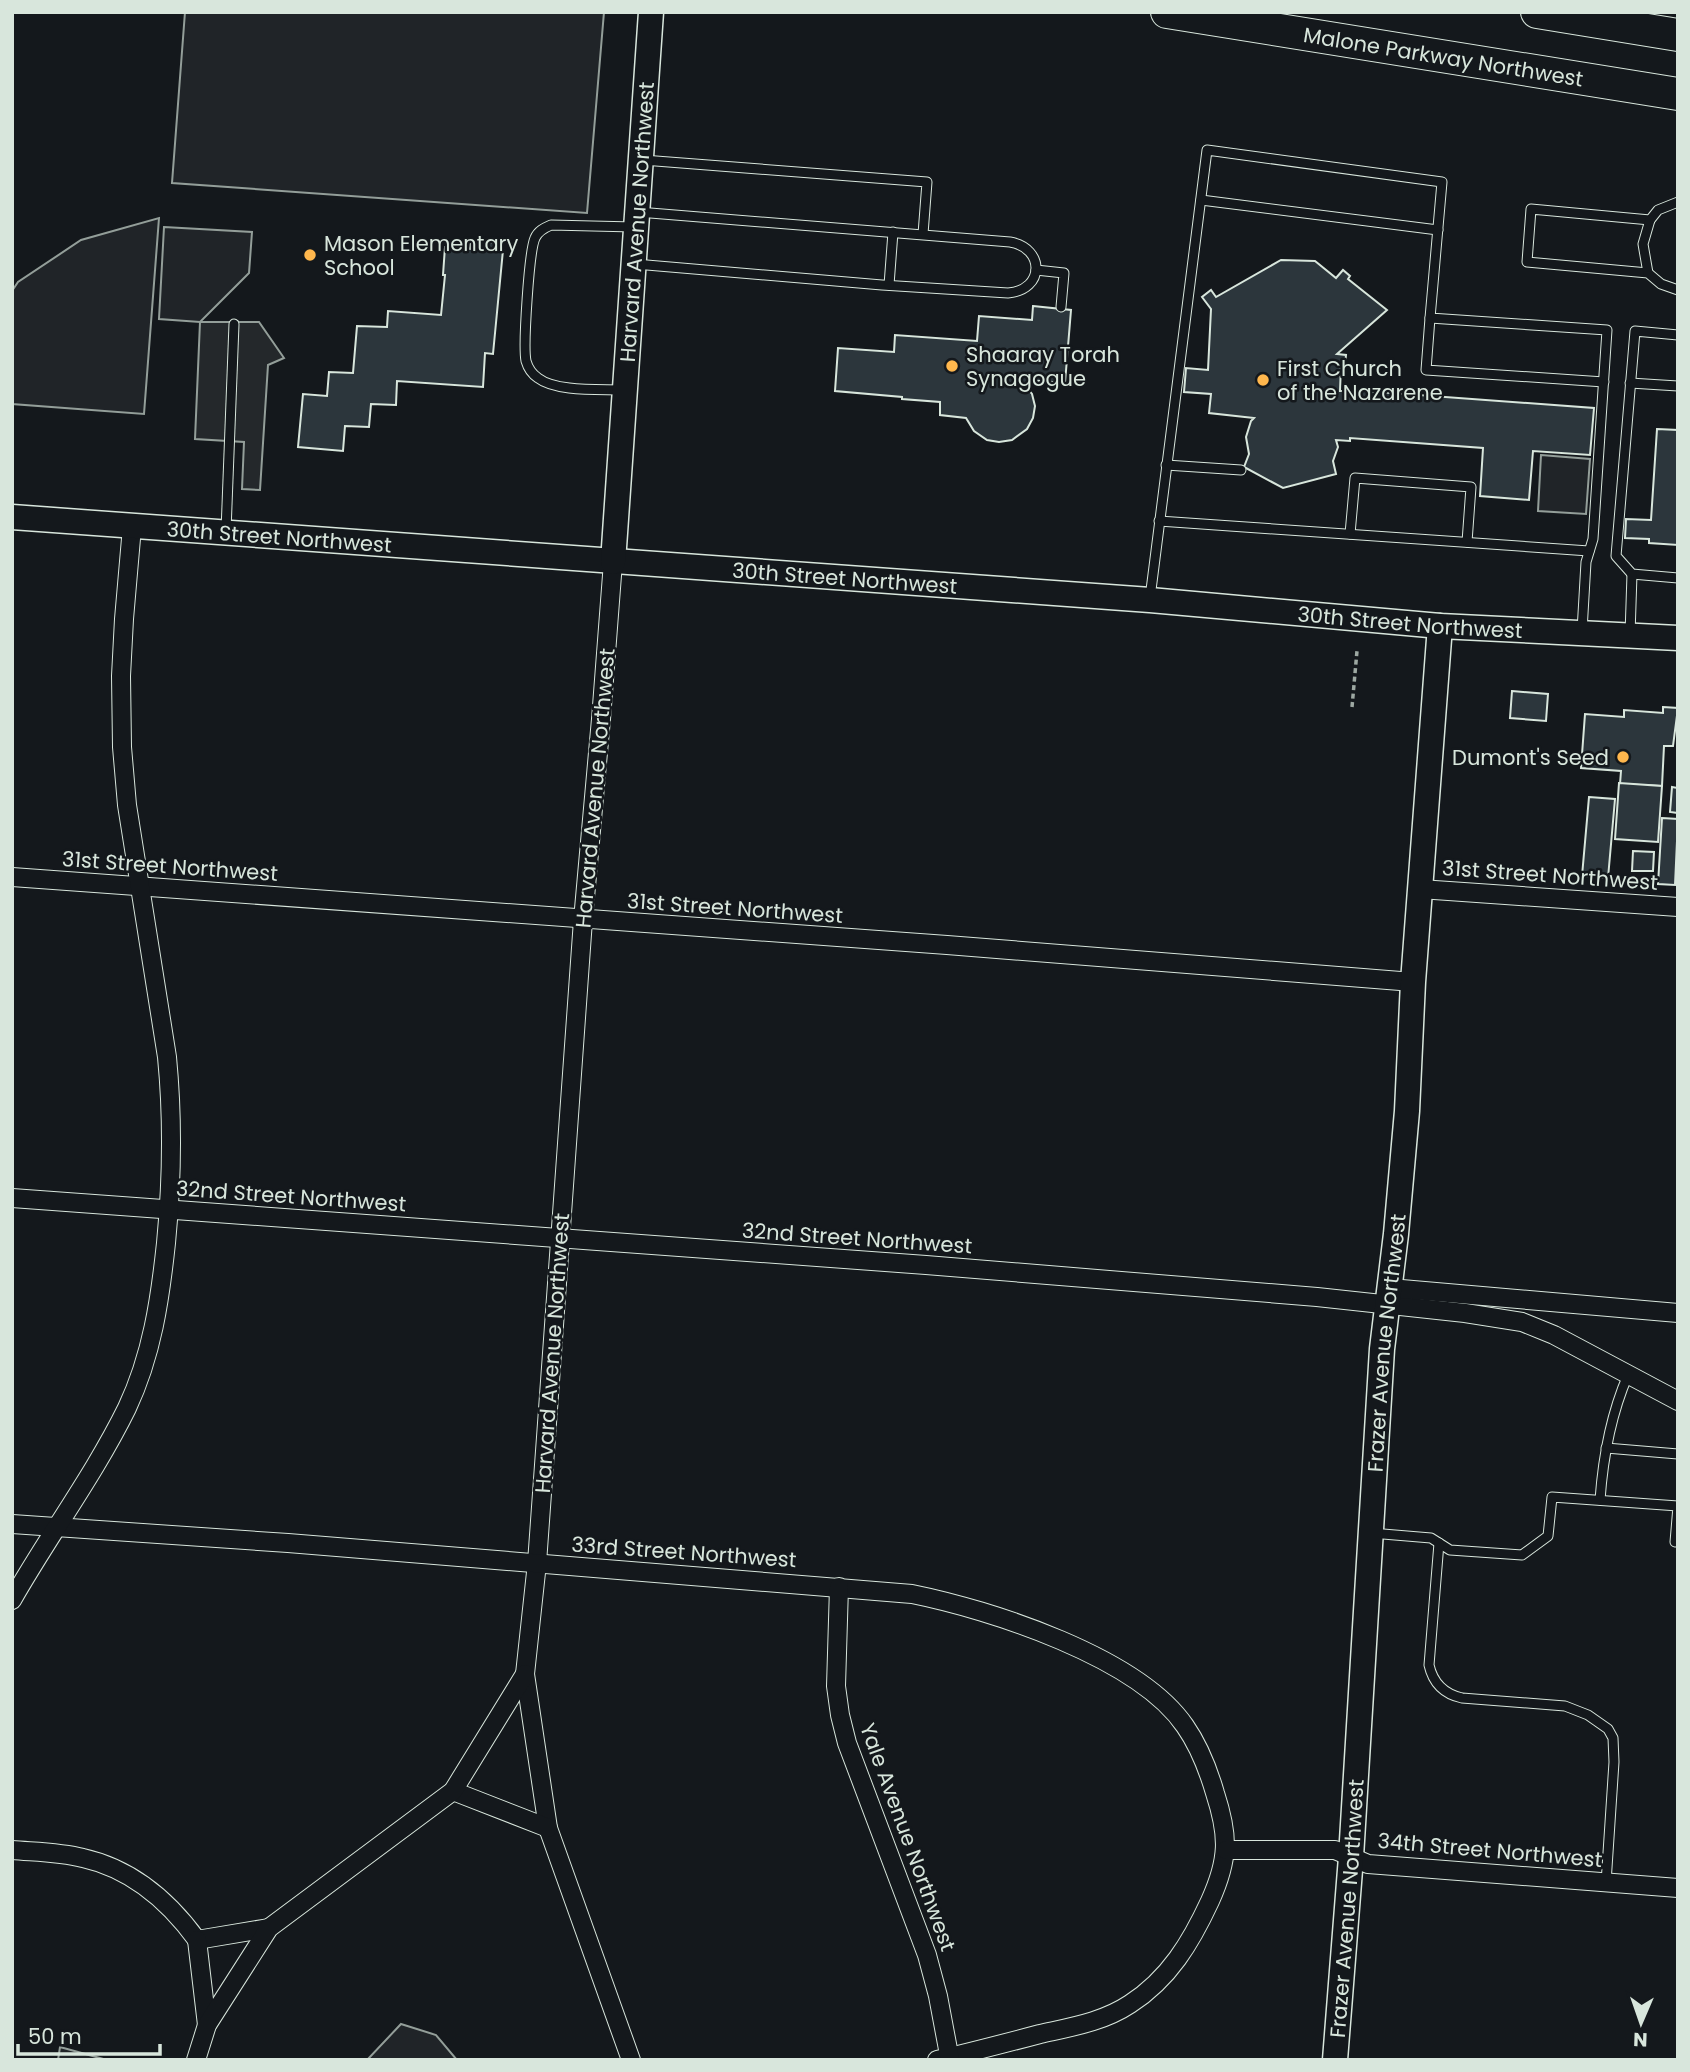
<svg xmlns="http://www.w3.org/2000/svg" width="1690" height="2072" font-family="Poppins,sans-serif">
<rect width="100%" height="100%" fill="#14181c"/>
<g fill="#202428" stroke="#939e99" stroke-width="2">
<polygon points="185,12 604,12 587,213 172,183"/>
<polygon points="159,218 144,414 12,404 12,291 18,282 81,240"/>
<polygon points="164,227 252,232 249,273 200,322 159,319"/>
<polygon points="1541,455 1590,459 1586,514 1538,511"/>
<polygon points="401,2024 436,2035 457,2060 367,2060"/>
<polygon points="60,2047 107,2060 58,2060"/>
</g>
<polygon fill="#24282b" stroke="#939e99" stroke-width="2" points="200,322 259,322 284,358 268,365 260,490 242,489 244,442 195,439"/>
<g fill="#2c363c" stroke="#d8e6dc" stroke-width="2">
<polygon points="471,241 502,243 501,250 503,250 493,354 485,353 483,387 397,381 396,405 371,404 369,427 345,426 343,451 298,447 303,394 327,396 329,372 353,373 357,326 387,327 388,311 441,315 445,275 443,275 445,247 470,249"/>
<polygon points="1281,260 1315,261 1336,278 1343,270 1350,276 1348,279 1387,310 1337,354 1346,355 1345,365 1341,365 1340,391 1350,391 1351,390 1594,408 1590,455 1533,451 1529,500 1480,496 1483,448 1350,438 1350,441 1336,440 1338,447 1333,461 1336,474 1283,488 1244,467 1249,454 1246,437 1251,421 1254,418 1209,413 1211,394 1184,392 1186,368 1208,370 1211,309 1202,297 1211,290 1216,297"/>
<polygon points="1033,306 1071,310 1065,383 1029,380 1028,389 1032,394 1035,406 1033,418 1027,429 1012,440 999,442 987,440 974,431 966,418 940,415 940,402 902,399 902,397 835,391 838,348 894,352 895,335 977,341 979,316 1032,320"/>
<polygon points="1657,429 1678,430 1678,545 1649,543 1649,539 1625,538 1626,519 1651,520"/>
<polygon points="1512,691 1548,694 1546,721 1510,718"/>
<polygon points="1663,707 1678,708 1673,746 1664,746 1662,786 1620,784 1621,771 1581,768 1585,714 1624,717 1624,710 1663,713"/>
<polygon points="1619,783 1662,786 1658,842 1615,839"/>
<polygon points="1672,787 1678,788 1678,813 1670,812"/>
<polygon points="1589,797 1615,799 1608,878 1582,876"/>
<polygon points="1662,818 1678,819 1675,885 1658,884"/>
<polygon points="1633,851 1654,852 1653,871 1632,871"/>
</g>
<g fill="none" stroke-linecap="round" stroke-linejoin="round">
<defs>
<g id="lane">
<polyline points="643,160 927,182 923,234"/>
<polyline points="1201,200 1438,230"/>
<polyline points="1678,202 1658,210 1650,220 1531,209 1527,262 1648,273 1661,284 1678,290"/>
<path d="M635,264L882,285L1008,293C1045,290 1045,248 1010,242L638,212"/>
<polyline points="1036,270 1064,273 1061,307"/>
<polyline points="1648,273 1643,244 1650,220"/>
<polyline points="889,285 893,232"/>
<polyline points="1430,318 1426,370 1604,382"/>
<polyline points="1678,335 1635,331 1616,556 1632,574 1678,578"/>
<polyline points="1630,383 1678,386"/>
<path d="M622,390C600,389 556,392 538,378C532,374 528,368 526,361C523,346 529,251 535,238C538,231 544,228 551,225L634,227"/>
<polyline points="1166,465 1241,470"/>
<polyline points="1159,521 1589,551"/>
<polyline points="226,531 234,324"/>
<polyline points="1350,534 1355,478 1471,487 1467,542"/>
<polyline points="1150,598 1207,150 1442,182 1430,318 1607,330 1593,539 1586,562 1582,631"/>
<polyline points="1630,635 1632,574"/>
<polyline points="1606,1448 1678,1454"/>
<path d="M1600,1500C1603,1458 1611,1414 1628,1375"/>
<polyline points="1371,1533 1431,1538 1450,1550 1522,1555 1548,1536 1552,1497 1678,1506 1675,1542 1678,1542"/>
<path d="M1439,1543L1429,1665C1433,1683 1444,1694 1462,1698L1565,1706L1588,1715L1608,1729L1613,1738L1614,1762L1606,1883"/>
</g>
<g id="street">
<polyline points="613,562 601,719 583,920 537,1563 525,1674 548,1828 631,2060"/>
<polyline points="12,877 947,945 1413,982"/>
<polyline points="1420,889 1678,907"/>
<polyline points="12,1198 926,1265 1317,1297 1465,1313 1522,1322 1554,1335 1678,1401"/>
<polyline points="1390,1288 1678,1313"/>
<path d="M12,1524L288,1543L912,1594C991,1610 1138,1657 1185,1726C1199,1746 1208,1769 1215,1793C1229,1836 1229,1859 1210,1901C1191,1942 1169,1979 1130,2004C1103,2022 1071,2027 1040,2034C1006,2043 972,2052 937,2060"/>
<polyline points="839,1587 836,1686 840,1715 847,1743 927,1955 938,1996 950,2060"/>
<path d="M12,1600C49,1535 94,1475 127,1408C152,1355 160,1300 166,1243C172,1181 173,1119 167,1057L127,805L122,747L121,676L124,619L132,527"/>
<polyline points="453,1791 548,1828"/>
<path d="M12,1850C36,1852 60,1852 83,1858C132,1869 168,1900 197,1940L269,1928"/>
<polyline points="1226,1850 1335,1850 1368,1864 1678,1888"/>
<polyline points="197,1940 207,2025"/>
<polyline points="196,2060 207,2025 269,1928 453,1791 525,1674"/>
</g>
<g id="secondary">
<path id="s1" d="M12,517L1150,600L1440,626L1678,638"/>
<path id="s2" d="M613,562L651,12"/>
<path id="s3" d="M1335,2060L1351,1857L1382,1349L1396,1234L1407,1111L1413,982L1440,626"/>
</g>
<g id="highway">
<path id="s4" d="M1167,12L1678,94"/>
<polyline points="1537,12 1678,35"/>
</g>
</defs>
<use href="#lane" stroke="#d8e6dc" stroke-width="11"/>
<use href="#street" stroke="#d8e6dc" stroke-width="20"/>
<use href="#secondary" stroke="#d8e6dc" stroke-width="27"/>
<use href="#highway" stroke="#d8e6dc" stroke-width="34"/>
<polyline stroke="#9da8a2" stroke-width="3.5" stroke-dasharray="5 3.5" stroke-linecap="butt" points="1352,707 1357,651"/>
<use href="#lane" stroke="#14181c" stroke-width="9"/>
<use href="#street" stroke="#14181c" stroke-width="18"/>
<use href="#secondary" stroke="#14181c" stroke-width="24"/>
<use href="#highway" stroke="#14181c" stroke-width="32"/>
</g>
<g fill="#ffb74d" stroke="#14181c" stroke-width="2.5">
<circle cx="310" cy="255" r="7"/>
<circle cx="952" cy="366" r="7"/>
<circle cx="1263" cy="380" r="7"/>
<circle cx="1623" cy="757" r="7"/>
</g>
<g text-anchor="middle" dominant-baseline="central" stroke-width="5" stroke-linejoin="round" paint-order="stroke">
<g font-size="21" fill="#d8e6dc" stroke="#14181c">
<text stroke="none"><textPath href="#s4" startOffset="280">Malone Parkway Northwest</textPath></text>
<text stroke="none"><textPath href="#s2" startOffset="341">Harvard Avenue Northwest</textPath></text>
<text stroke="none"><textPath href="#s1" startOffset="268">30th Street Northwest</textPath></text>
<text stroke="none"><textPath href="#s1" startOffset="835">30th Street Northwest</textPath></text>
<text stroke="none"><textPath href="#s1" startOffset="1402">30th Street Northwest</textPath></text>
<text transform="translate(595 788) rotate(-85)">Harvard Avenue Northwest</text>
<text transform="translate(170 866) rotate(4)">31st Street Northwest</text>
<text transform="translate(1550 875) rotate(4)">31st Street Northwest</text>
<text transform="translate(735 908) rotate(4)">31st Street Northwest</text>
<text transform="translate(291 1196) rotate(4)">32nd Street Northwest</text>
<text transform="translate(857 1238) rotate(4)">32nd Street Northwest</text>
<text stroke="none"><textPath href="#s3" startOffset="719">Frazer Avenue Northwest</textPath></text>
<text transform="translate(552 1353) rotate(-86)">Harvard Avenue Northwest</text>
<text transform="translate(684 1552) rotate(4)">33rd Street Northwest</text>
<text transform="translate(908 1837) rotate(70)">Yale Avenue Northwest</text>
<text transform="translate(1490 1850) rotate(5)">34th Street Northwest</text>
<text stroke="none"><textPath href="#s3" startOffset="152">Frazer Avenue Northwest</textPath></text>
</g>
<g font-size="21" fill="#d8e6dc" stroke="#14181c" text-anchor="start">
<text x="324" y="243">Mason Elementary<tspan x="324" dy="24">School</tspan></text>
<text x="966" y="354">Shaaray Torah<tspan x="966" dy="24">Synagogue</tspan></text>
<text x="1277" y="368">First Church<tspan x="1277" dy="24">of the Nazarene</tspan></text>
<text x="1609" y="757" text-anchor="end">Dumont's Seed</text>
</g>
</g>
<rect width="1690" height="2072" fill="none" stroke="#d8e6dc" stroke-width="28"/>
<g transform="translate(1641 2023) rotate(182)" stroke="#14181c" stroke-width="5" paint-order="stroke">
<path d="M0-5L12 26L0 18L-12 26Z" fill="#d8e6dc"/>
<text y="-10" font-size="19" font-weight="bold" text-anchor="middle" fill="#d8e6dc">N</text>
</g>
<path d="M18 2044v10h142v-10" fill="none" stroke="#d8e6dc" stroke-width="3.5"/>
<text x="28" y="2044" font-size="21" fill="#d8e6dc" stroke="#14181c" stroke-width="5" paint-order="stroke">50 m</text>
</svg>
